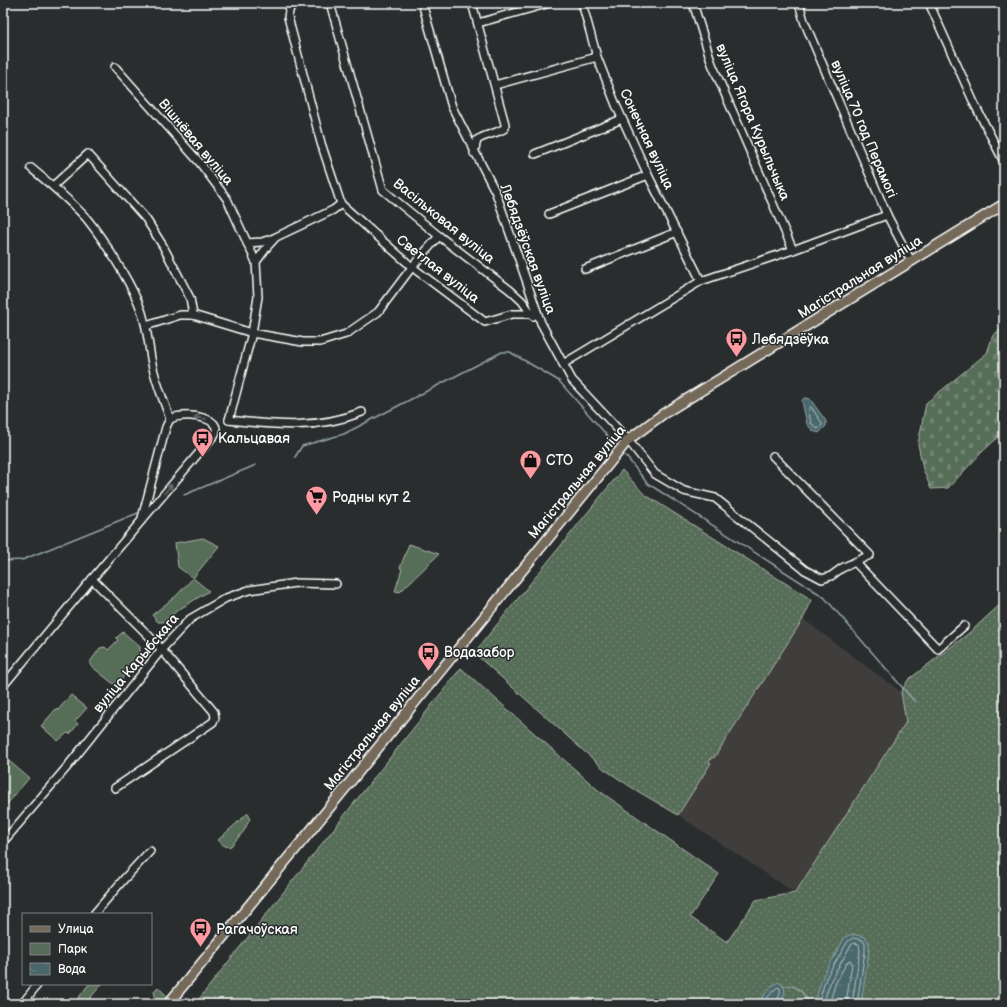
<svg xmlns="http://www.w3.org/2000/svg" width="1007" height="1007" font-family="'Balsamiq Sans',sans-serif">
<defs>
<pattern id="grass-dots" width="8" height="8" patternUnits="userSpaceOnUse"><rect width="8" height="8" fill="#576d59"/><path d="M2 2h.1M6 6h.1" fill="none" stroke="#708372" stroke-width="1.8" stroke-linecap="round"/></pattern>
<pattern id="cemetery-stones" width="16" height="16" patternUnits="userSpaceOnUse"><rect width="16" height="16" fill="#576d59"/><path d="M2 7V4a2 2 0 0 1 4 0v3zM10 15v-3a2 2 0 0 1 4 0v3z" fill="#708372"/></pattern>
<pattern id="water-ripples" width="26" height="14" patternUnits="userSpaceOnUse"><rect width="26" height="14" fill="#4a676c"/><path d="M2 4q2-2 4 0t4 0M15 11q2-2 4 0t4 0" fill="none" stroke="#657e82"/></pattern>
</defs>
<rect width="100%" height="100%" fill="#2a2d2e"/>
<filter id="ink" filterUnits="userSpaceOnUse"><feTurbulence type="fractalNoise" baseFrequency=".025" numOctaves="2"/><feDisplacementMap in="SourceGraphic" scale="8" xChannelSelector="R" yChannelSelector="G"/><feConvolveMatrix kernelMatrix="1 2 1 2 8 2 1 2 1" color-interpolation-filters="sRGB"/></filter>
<g filter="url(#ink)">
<polygon fill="#403c3c" points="803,619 901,692 906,722 795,893 678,815 711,764 709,762 713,757 714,757"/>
<g fill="url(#grass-dots)" stroke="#abb6ac">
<polygon points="622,470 644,494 812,600 803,619 714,758 712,757 709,762 711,763 678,815 634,789 604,769 474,653"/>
<polygon points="1004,601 1004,1004 778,1004 781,1000 774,984 757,1004 195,1004 461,668 598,790 719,874 690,917 727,942 756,900 795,893 906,722 901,692 908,680 969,633"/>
<polygon points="158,987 166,995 167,1000 164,1004 148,1004 155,996 154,991"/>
</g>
<polygon fill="url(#cemetery-stones)" stroke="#abb6ac" points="1004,327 1004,432 982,452 948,488 931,489 923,469 918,444 926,403 987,353 993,335"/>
<g fill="#576d59" stroke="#abb6ac">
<polygon points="203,538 219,546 193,578 209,591 178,610 163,622 158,622 152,615 176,596 193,578 178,567 175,543"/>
<polygon points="409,544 439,554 400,592 395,591 402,569 400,568"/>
<polygon points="123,632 140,647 140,656 116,686 90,665 90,662 100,648 105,647 108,650 118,640 116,638"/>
<polygon points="71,695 87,708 75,721 78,724 70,734 67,733 58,741 41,726 56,709 58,710"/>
<path d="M9,761L29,778L3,809C3,793 0,774 9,761Z"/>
<path d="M248,813L250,818L244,831L231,846C225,848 222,844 218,840Z"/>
<polygon points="89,984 102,984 85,1004 74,1004"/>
</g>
<g fill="url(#water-ripples)" stroke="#92a4a7">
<polygon points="804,398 807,398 810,399 826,421 826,426 819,433 813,431 807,424 802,401"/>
<polygon points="852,934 865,937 869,943 869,951 861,1004 814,1004 823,976 845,937"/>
<path d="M778,982L783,985C787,992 783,998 778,1004H757L771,987Z"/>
</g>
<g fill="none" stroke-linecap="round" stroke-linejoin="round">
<g stroke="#b7c2c4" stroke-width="1">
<path d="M811,407L822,423V425L818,429C809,425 810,417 809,409Z"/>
<polyline points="762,1004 774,990 778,987 780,988 780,994 776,1004"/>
<polyline points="818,1004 826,978 848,941 853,938 863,940 865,944 865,951 857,1004"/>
<polyline points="823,1004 831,980 851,945 854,943 859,944 860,951 852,1004"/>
<polyline points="829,1004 836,982 848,961 850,960 852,963 846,1004"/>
</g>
<g stroke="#92a4a7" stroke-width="1.5">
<polyline points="625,455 647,483 824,597 915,702"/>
<polyline points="295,457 302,446 344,434 502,352 510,352 559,381 612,441"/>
<polyline points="184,495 256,465"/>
<polyline points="3,561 22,560 138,513"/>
<path d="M783,986C796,983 804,992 809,1004"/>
</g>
<defs>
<g id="minor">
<path d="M296,3C289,6 289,11 288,17L321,143L341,204L412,267L485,322L512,314H531"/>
<polyline points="330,3 383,190 439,236 510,290 522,301 533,316"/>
<polyline points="422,3 452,107 496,193 541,323 572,380 628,440 655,474 684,491 715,498 805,570 822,579 831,576 842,568 870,555 773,456"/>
<path d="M472,3L505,124V128C496,134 486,134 477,140L474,153"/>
<polyline points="582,3 597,57 616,105 648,175 701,281"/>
<polyline points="693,3 712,64 793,250"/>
<polyline points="799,3 804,21 887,215 911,261"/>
<polyline points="929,3 975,105 1004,162"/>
<polyline points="478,23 550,3"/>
<polyline points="115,67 200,163 227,199 256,262 258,297 252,333 229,420"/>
<polyline points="495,85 597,57"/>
<polyline points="535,154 622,119"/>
<path d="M31,168C49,183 72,202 87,219C104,240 127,277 138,302C147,322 148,343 152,364C156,383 164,401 170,419"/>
<polyline points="53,186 88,154 146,219 163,246 190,298 193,315"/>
<polyline points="549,214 648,175"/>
<polyline points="247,243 262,242 274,238"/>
<polyline points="256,262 267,247 276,237 333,210 341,204"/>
<polyline points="585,269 677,232"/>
<polyline points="146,326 180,315 193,315 252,333 303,342 320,342 346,334 378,312 412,267 439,236"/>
<polyline points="563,364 701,281 793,250 887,215"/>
<path d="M229,420C276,425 316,430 362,412"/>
<polyline points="855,562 938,649 964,626"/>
<polyline points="92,579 157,644 214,712 215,718 213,722 115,788"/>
<path d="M3,686L92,579L215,434C222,418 193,415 183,416C178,416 174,417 170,419L166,427L142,518"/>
<polyline points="3,842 67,767 162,649 190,619 226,598 249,590 296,583 336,584"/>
<polyline points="94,914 124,879 150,851"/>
<polyline points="22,1004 38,984"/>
</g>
<polyline id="major" points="168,1004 312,829 628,440 663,414 1004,204"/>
</defs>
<use href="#minor" stroke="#fff" stroke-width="10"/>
<use href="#major" stroke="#fff" stroke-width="12"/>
<use href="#minor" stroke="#2a2d2e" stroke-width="7"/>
<use href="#major" stroke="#746a5a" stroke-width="9"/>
</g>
<defs><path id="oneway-shaft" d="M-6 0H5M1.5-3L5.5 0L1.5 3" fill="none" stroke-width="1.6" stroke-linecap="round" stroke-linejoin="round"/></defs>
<g stroke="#6a6c6d">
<use href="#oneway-shaft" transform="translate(200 418) rotate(-172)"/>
<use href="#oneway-shaft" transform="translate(168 489) rotate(-49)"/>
</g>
</g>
<defs>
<symbol id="bus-pin" viewBox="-11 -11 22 30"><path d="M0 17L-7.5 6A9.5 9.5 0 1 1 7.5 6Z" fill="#ff9aa2" stroke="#2a2d2e"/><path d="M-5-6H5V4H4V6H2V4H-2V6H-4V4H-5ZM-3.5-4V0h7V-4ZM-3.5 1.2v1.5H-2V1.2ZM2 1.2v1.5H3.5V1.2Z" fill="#111"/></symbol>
<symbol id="shop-pin" viewBox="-11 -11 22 30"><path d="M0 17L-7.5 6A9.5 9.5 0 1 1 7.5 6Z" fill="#ff9aa2" stroke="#2a2d2e"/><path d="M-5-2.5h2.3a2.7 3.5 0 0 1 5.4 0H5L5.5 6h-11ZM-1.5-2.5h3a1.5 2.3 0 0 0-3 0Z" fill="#111"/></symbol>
<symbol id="supermarket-pin" viewBox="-11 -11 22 30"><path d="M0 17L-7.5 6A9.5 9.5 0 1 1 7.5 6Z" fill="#ff9aa2" stroke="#2a2d2e"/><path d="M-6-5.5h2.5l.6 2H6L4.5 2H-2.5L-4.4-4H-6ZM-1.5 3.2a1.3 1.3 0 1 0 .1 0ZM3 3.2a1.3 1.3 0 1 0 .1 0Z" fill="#111"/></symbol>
</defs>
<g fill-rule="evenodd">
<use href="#bus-pin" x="724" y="326" width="25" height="34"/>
<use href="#bus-pin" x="190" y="426" width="25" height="34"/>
<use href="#shop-pin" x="518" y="448" width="25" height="34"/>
<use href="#supermarket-pin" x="304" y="484" width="25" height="34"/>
<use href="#bus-pin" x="416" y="640" width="25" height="34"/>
<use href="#bus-pin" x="188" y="916" width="25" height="34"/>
</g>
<g text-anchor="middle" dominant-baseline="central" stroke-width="3" stroke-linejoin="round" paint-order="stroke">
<g font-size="14" fill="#fff" stroke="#2a2d2e">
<text transform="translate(753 122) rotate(67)">вуліца Ягора Курыльчыка</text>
<text transform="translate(864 129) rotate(67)">вуліца 70 год Перамогі</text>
<text transform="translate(647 139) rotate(65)">Сонечная вуліца</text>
<text transform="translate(196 142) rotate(50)">Вішнёвая вуліца</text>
<text transform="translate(444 221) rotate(39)">Васільковая вуліца</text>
<text transform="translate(528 249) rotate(70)">Лебядзёўская вуліца</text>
<text transform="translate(438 269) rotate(38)">Светлая вуліца</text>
<text transform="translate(860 277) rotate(-32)">Магістральная вуліца</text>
<text transform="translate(577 482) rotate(-50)">Магістральная вуліца</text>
<text transform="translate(136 663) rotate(-50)">вуліца Карыбскага</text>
<text transform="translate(372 733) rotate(-51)">Магістральная вуліца</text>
</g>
<g font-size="14" fill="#fff" stroke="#2a2d2e" text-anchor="start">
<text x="752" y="339">Лебядзёўка</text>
<text x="218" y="438">Кальцавая</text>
<text x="546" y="460">СТО</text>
<text x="332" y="497">Родны кут 2</text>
<text x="444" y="652">Водазабор</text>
<text x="216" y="929">Рагачоўская</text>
</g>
</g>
<rect width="1007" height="1007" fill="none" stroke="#2a2d2e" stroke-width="16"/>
<rect x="8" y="8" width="991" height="991" fill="none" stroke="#fff" stroke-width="1.5" filter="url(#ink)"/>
<rect x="22" y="913" width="130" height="72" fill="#2a2d2e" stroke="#7f8182"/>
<rect x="30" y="926" width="20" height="6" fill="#746a5a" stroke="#7f8182"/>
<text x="58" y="933" font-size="12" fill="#ffffff">Улица</text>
<rect x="30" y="943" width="20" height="12" fill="#576d59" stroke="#7f8182"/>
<text x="58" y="953" font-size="12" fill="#ffffff">Парк</text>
<rect x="30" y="963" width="20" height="12" fill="url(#water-ripples)" stroke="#7f8182"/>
<text x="58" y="973" font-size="12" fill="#ffffff">Вода</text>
</svg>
